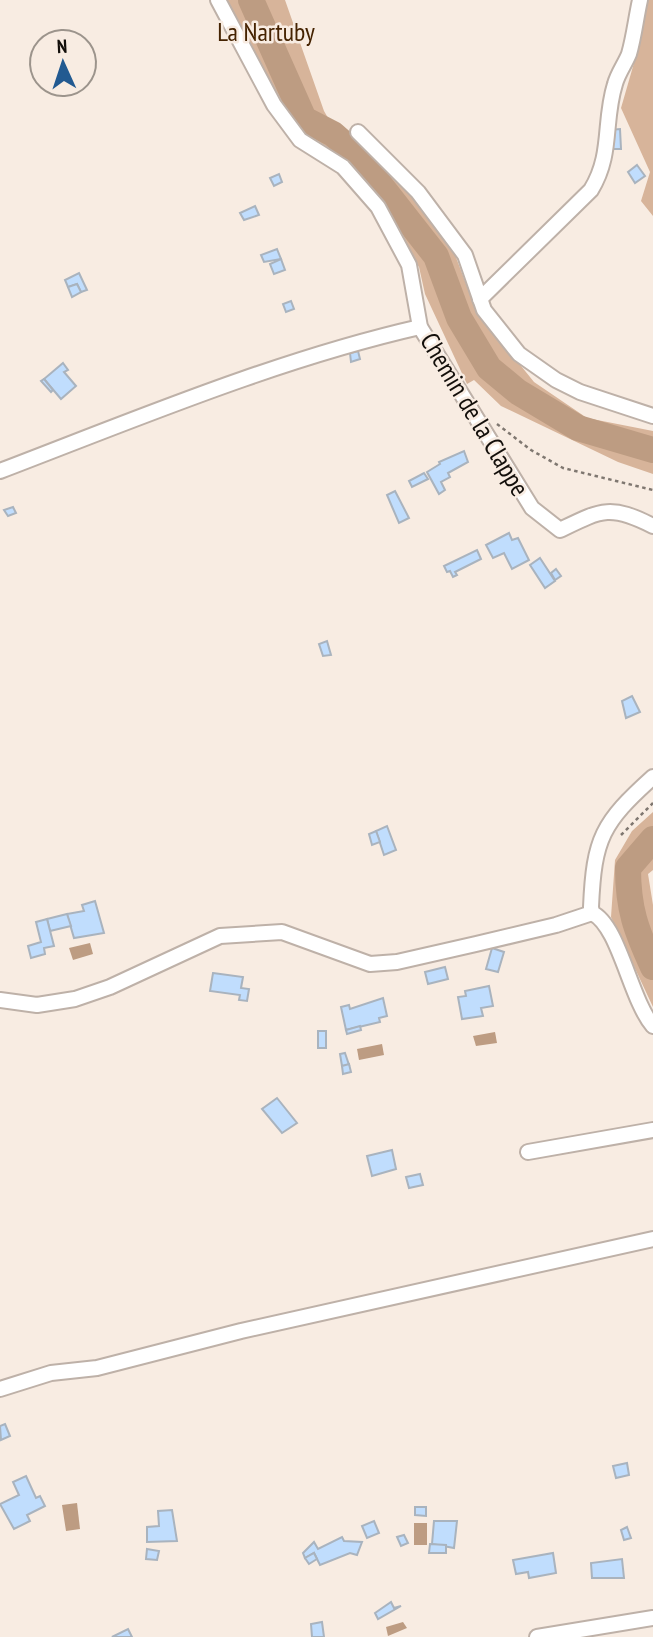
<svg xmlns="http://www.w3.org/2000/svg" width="653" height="1637" font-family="'PT Sans Narrow',sans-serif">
<rect width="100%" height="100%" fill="#f8ece2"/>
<g fill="#d7b49a">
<polygon points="222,0 285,0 324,111 335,130 353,133 414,194 449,239 476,310 534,382 587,418 653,431 653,474 618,462 501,406 474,380 467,384 425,294 419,267 349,176 346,163 318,141 306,142 290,129"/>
<polygon points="643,0 653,0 653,216 641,201 650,172 621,108 636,56"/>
<polygon points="653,812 653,870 648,874 653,905 653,1007 611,917 615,860 632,831"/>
</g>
<g fill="#bd9c82">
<polygon points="90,943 93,954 73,960 69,948"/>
<polygon points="495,1032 497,1043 476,1046 473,1036"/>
<polygon points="382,1044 384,1055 359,1060 357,1049"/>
<polygon points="77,1503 80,1529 66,1531 62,1505"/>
<rect x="414" y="1523" width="13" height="22"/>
<polygon points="403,1622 407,1628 388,1636 386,1627"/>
</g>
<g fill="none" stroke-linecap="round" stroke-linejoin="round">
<g stroke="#bd9c82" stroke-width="26">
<polyline points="251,0 304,119 333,134 356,154 436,256 459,318 489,368 518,392 578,428 653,450"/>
<path d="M653,839L628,868C628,909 636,930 653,967"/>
</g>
</g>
<g fill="#c0ddfd" stroke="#a9b3be" stroke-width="2">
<polygon points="620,129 621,149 610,149 609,130"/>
<polygon points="637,165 645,176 635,183 628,172"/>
<polygon points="279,174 282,182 274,186 270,178"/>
<polygon points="255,206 259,215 244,220 240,213"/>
<polygon points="277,249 281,259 264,262 261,255"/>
<polygon points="281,259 285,270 274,274 270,264"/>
<polygon points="79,273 87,290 81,292 77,284 68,287 65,280"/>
<polygon points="77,284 81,292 72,297 68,287"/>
<polygon points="291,301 294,309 286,312 283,304"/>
<polygon points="358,351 360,359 351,362 350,353"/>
<polygon points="63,363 68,370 64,372 76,386 61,399 44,379"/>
<polygon points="44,379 53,390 51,392 41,381"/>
<polygon points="464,451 468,462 448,473 450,477 441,482 445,490 439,494 427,472 440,464 439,462"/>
<polygon points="424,473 428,479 412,487 409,481"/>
<polygon points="395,491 409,518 399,523 387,495"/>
<polygon points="13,507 16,513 8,516 4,510"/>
<polygon points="509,533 512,540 518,538 529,560 512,569 504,553 493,558 486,545"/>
<polygon points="477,550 481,559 455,572 457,575 453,577 450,571 447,572 444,566"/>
<polygon points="540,558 555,581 545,588 530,565"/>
<polygon points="556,569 561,576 555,580 551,573"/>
<polygon points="327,641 331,655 323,656 319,644"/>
<polygon points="632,696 640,712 626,718 622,701"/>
<polygon points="387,826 396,850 384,855 376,831"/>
<polygon points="376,831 380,842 372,845 369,834"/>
<polygon points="95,901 104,933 74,938 67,914 84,911 82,905"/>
<polygon points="67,914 71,926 50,931 47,919"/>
<polygon points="47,919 54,946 44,948 45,954 31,958 28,946 41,942 36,922"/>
<polygon points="492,948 504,952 498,972 486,969"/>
<polygon points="445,967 448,979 428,984 425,972"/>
<polygon points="213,973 243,977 241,988 249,989 247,1001 239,1000 240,995 210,991"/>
<polygon points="489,986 493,1006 481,1008 483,1016 462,1019 458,997 466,996 465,991"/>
<polygon points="383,998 387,1016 379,1018 380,1022 346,1030 341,1007 349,1005 350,1009"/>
<polygon points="360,1026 361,1030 347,1034 346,1030"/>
<rect x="318" y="1031" width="8" height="17"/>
<polygon points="345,1053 349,1065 342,1066 340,1054"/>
<polygon points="349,1064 351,1072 343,1074 342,1066"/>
<polygon points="277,1098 297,1123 282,1133 262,1109"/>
<polygon points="392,1150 396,1169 372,1176 367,1156"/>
<polygon points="420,1174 423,1185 409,1188 406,1177"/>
<polygon points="5,1424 10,1436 1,1440 0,1426"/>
<polygon points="627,1463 629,1475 616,1478 613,1466"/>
<polygon points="26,1476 36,1498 40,1496 45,1506 27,1515 30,1521 14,1529 0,1504 19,1495 13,1482"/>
<polygon points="415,1507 426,1507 426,1516 415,1515"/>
<polygon points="172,1510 177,1541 147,1542 147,1527 159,1526 158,1511"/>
<polygon points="374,1521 379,1533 367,1538 362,1526"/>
<polygon points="434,1521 457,1521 454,1548 432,1544"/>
<polygon points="627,1527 631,1538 624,1540 621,1530"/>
<polygon points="404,1535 408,1543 401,1546 397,1537"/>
<polygon points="342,1537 344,1541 362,1542 357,1555 350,1553 320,1565 314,1553 305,1558 303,1553 314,1542 318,1549"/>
<polygon points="430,1544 446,1545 446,1553 429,1553"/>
<polygon points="147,1549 159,1551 157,1560 146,1559"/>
<polygon points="314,1553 317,1559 309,1564 305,1558"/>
<polygon points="553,1553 556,1573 529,1578 528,1572 516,1574 513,1560"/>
<polygon points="622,1559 624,1578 592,1578 591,1563"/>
<polygon points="391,1602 394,1608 401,1606 378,1619 375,1613"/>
<polygon points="322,1622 324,1637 312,1637 311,1624"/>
<polygon points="128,1629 132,1637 112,1637"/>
</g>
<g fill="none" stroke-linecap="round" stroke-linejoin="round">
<defs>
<g id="minor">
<path d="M218,0L274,105L300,140L343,167L378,207L409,265L420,327L532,508L560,530C601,510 610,504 653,526"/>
<polyline points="358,132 418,192 465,255 484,310 519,354 556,380 580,392 653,416"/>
<path d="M480,299L591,190C613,154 603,122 615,84C618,73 625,64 629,54C634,37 636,18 640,0"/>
<path d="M0,471C136,419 279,359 420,327"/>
<path d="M653,777C602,823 594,838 591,907L592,913C619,925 630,999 653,1026"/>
<polyline points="0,1000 37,1005 75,999 110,987 220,936 282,932 370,964 397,962 476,944 556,925 592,913"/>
<polyline points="528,1152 653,1130"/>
<polyline points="0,1389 51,1373 97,1368 241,1331 653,1239"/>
<polyline points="537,1637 653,1618"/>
</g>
</defs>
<use href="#minor" stroke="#beb1a8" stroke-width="18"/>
<g stroke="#7f7770" stroke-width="2.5" stroke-dasharray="3.5 3.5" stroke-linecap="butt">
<polyline points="497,424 531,450 563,468 653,490"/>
<polyline points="621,835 653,803"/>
</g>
<use href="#minor" stroke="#fff" stroke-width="14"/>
</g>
<g text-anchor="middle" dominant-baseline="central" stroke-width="5" stroke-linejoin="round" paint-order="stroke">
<g font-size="26" fill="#452302" stroke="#f8ece2">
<text x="266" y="31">La Nartuby</text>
</g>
<g font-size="26" fill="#130f0b" stroke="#f8ece2">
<text transform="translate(475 414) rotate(59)">Chemin de la Clappe</text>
</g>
</g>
<g transform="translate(63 63) rotate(357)"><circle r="33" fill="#f8ece2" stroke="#9c948c" stroke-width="2"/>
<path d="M0-5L12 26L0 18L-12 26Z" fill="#225a91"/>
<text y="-10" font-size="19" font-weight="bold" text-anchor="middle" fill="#130f0b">N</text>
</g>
</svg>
